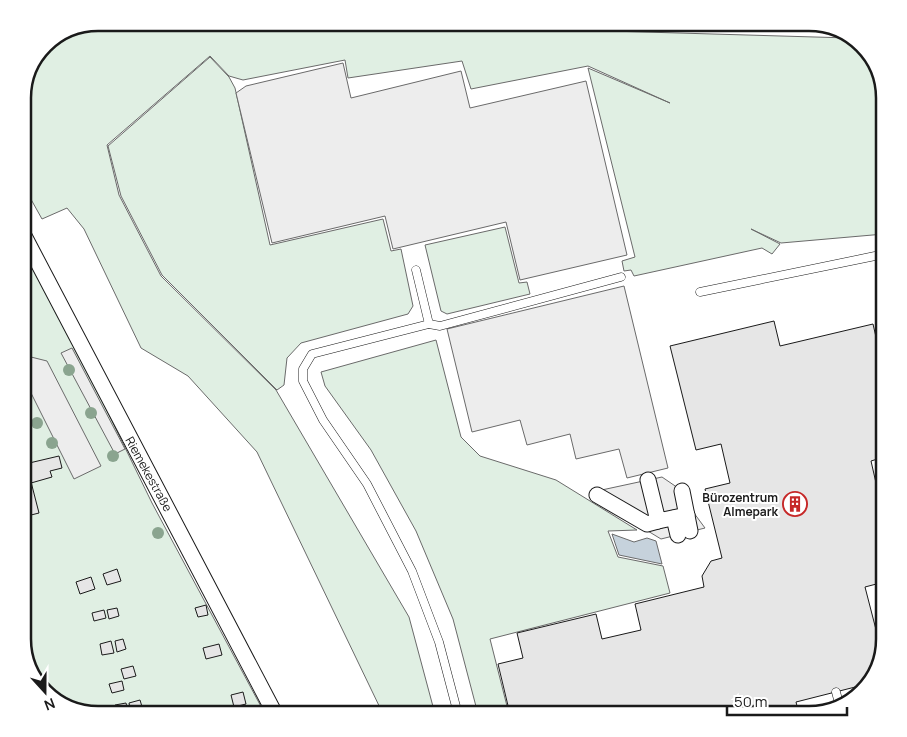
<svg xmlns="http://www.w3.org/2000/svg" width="907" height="737" font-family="Manrope,sans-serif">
<rect width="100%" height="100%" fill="#fff"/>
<g fill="#e0efe3" stroke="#6a6a6a">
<polygon points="109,23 336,23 849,38 858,41 877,65 884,99 884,234 781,243 751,229 780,244 772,254 762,248 634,276 631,270 624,271 622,261 635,257 588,68 670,103 588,66 471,89 462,61 348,78 345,60 243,80 229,76 210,56 107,145 119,195 161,276 276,390 409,617 435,714 383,714 257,452 188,376 141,348 84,229 67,208 42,219 23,185 23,93 48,42 93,25"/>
<polygon points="210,57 229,77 235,88 270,245 383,219 391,251 401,249 413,306 408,314 301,343 287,358 284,385 277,390 162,275 121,196 108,146"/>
<polygon points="505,227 519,283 527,282 530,294 447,314 441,311 425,245"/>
<polygon points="23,248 74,343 152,503 265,714 98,714 49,696 23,643"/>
<polygon points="436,340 461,437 480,456 556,480 637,530 608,531 618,557 663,566 670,593 490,639 509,714 478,714 453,619 416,531 371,450 325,386 321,372"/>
</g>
<g fill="#ededed" stroke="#6a6a6a">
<polygon points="343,63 351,98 461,71 470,108 586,81 627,255 520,280 506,222 393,249 385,216 272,243 236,93 246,86"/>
<polygon points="624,286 668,468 627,478 619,449 576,459 570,434 527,445 520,420 472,432 447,329"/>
<polygon points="72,348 125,449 115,454 61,353"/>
<polygon points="23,355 47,361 101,466 74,479 23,377"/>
<polygon points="662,477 681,490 691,509 705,528 661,539 597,500 597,491"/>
</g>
<polygon fill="#c6d2dc" stroke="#6a6a6a" points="612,534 634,542 647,538 656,541 662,564 619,555"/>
<g fill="#e6e6e6" stroke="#1a1a1a">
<polygon points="774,321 780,346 873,324 884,372 884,457 871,461 884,518 884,582 865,587 881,649 867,684 796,702 799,714 510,714 498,664 523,658 517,633 596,614 602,639 641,630 635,604 704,587 702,576 711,561 722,558 705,489 730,483 721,444 696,450 670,346"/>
<polygon points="59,456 62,468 50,471 52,477 31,483 25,464"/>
<polygon points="30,478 39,513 23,517 23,480"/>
<polygon points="117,569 121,581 107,585 103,574"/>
<polygon points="91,577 95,589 80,594 76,582"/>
<polygon points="206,605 208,615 198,617 195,608"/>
<polygon points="117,608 119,616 109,619 107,610"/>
<polygon points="104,610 106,618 94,621 92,613"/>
<polygon points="123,639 126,649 117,652 115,641"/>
<polygon points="111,641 114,653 102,655 100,644"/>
<polygon points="219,644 222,655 206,659 203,648"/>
<polygon points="133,666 136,676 124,679 121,669"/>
<polygon points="122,681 124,690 112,693 109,684"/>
<polygon points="243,692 246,704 234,707 231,695"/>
<polygon points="140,700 143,710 131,713 129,703"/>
<polygon points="126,703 128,712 117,714 115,705"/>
</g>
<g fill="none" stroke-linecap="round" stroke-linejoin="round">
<defs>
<g id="lane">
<polyline points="416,270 429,324 312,354 303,369 303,381 323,420 367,484 412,571 439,642 458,714"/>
<polyline points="700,292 875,256 884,256"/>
<polyline points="429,324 440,326 621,277"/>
<polyline points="836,692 840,707"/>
</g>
<g id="street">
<polyline points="23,234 275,714"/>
<polyline points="648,480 658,521 687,515"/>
<polyline points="682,491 690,531"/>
<polyline points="597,495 647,524 658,521"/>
<polyline points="674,518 678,535"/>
</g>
</defs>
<use href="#lane" stroke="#1a1a1a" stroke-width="9"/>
<use href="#street" stroke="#1a1a1a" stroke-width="17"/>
<use href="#lane" stroke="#fff" stroke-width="8"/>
<use href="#street" stroke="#fff" stroke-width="15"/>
</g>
<g fill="#8aa48f">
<circle cx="69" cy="370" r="6"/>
<circle cx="91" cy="413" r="6"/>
<circle cx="37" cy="423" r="6"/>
<circle cx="52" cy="443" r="6"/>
<circle cx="113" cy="456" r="6"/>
<circle cx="158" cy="533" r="6"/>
</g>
<defs>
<symbol id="building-ring" viewBox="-11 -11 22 22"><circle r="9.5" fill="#fff" stroke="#c62828" stroke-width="1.5"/><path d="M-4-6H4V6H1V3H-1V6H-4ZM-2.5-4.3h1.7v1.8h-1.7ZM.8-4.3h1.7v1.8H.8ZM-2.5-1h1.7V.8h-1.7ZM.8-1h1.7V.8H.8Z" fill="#c62828"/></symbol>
</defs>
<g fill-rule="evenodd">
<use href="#building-ring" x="781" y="490" width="28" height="28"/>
</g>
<g text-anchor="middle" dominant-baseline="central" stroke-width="4" stroke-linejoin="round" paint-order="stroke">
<g font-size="12" fill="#1a1a1a" stroke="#fff">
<text transform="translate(149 474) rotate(61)">Riemekestraße</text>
</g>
<g font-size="12" font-weight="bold" fill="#1a1a1a" stroke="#fff" text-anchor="end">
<text x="778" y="497">Bürozentrum<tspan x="778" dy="14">Almepark</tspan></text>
</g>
</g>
<path d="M0 0H907V737H0ZM98 31H809A67 67 0 0 1 876 98V639A67 67 0 0 1 809 706H98A67 67 0 0 1 31 639V98A67 67 0 0 1 98 31Z" fill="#fff" fill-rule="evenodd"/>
<path fill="none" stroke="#1a1a1a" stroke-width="2.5" d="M98 31H809A67 67 0 0 1 876 98V639A67 67 0 0 1 809 706H98A67 67 0 0 1 31 639V98A67 67 0 0 1 98 31Z"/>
<g transform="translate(45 692) rotate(159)" stroke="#ffffff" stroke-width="4" paint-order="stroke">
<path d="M0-4L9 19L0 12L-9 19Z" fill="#1a1a1a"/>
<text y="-8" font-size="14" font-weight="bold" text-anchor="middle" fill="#1a1a1a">N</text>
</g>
<path d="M727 707v8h120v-8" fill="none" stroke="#1a1a1a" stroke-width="2.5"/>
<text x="734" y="707" font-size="15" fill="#1a1a1a" stroke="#ffffff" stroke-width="4" paint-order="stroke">50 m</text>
</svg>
